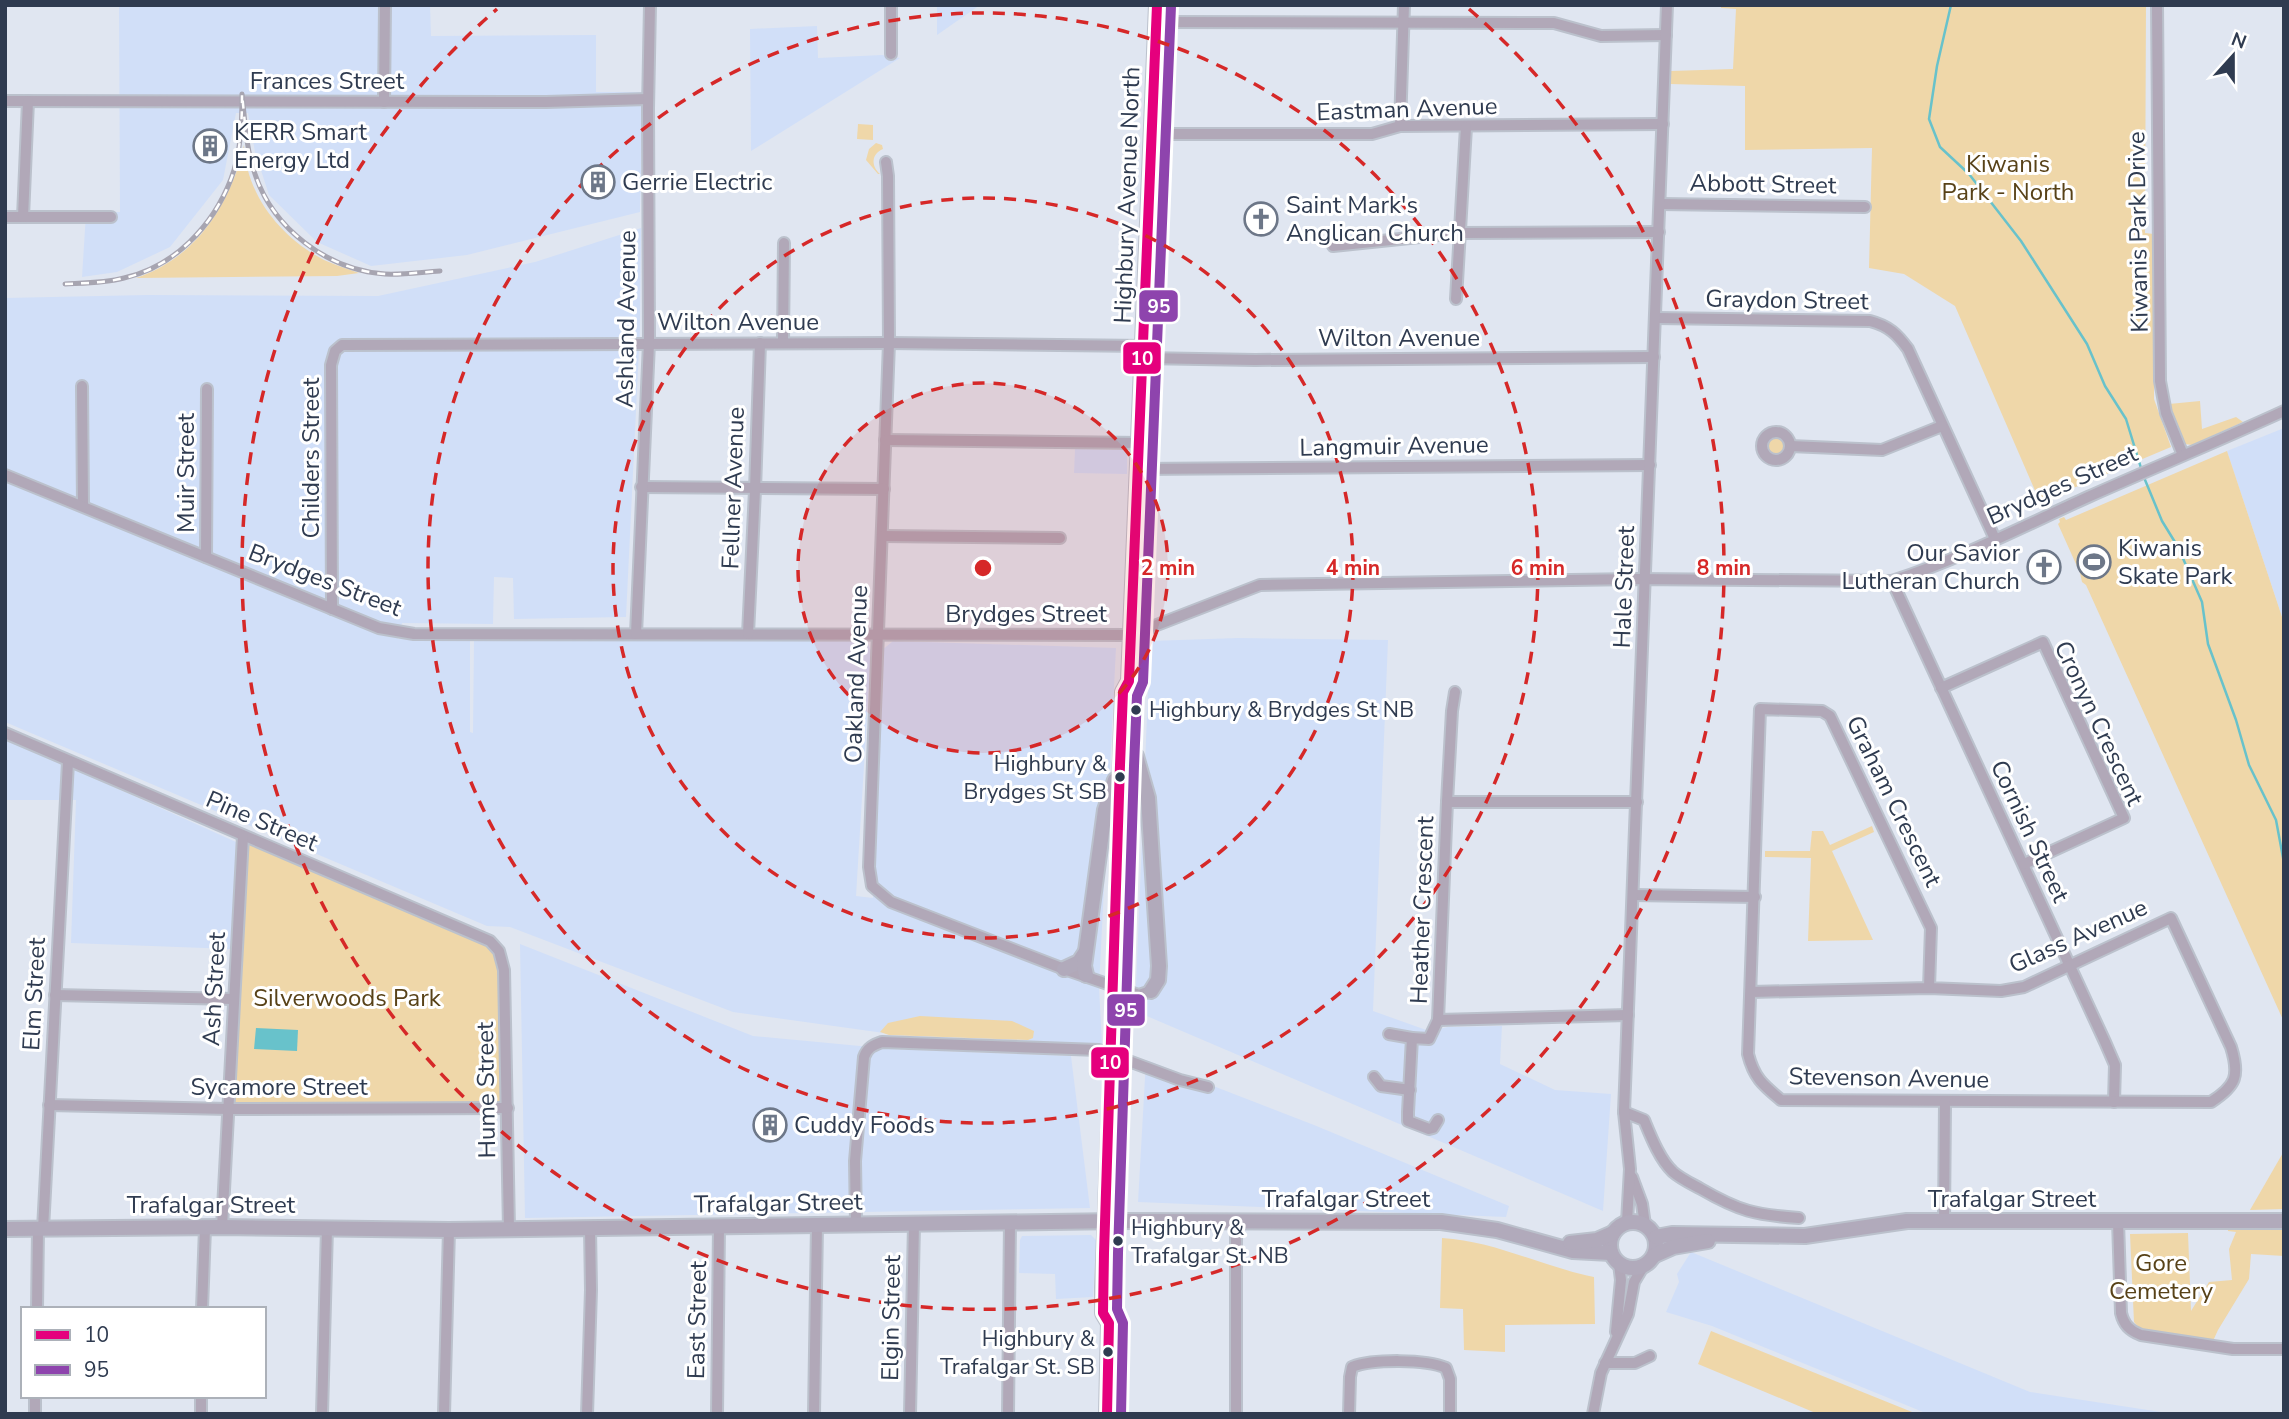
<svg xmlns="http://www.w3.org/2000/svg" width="2289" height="1419" font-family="'Nunito Sans',sans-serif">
<rect width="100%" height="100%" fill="#e0e6f1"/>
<g fill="#d1dff8">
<polygon points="119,5 430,5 431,36 596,35 596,92 643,92 640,212 467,255 371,266 317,242 269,195 255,152 248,113 236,113 223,180 170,247 117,272 82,277 86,213 120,212"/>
<polygon points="937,5 980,5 937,35"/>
<polygon points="817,26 818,58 882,55 900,58 751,151 750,29"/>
<polygon points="641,228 640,328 626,617 514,619 513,578 494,577 493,624 402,623 398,639 470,640 470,732 473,733 474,640 859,640 868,644 871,651 856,896 873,898 881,651 893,641 1116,648 1099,987 1102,1045 884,1033 733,1012 510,927 487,926 5,722 5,298 147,295 378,296 535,262"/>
<polygon points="2284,428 2284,623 2227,451"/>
<polygon points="1075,449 1127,450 1127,474 1074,473"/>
<polygon points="1238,638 1388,640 1373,1011 1429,1031 1448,1027 1502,1026 1500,1064 1555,1090 1611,1094 1603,1211 1135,1011 1150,641"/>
<polygon points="5,738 236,842 231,949 71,943 76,800 5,800"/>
<polygon points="520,944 753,1036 892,1049 1071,1056 1090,1208 525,1218"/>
<polygon points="1146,1060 1314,1125 1509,1206 1506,1217 1138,1202"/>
<polygon points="1091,1235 1096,1240 1093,1297 1056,1299 1055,1274 1019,1273 1020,1240 1022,1236"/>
<polygon points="1691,1252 2030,1392 2161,1412 2201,1414 1928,1414 1712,1326 1666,1312 1679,1282 1677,1274"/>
</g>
<g fill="#efd7a9">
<polygon points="1721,5 2146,5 2145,233 2154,234 2154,399 2171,447 2040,502 1955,306 1904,274 1869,268 1872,148 1745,150 1745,86 1670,84 1671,71 1733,69 1736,9 1721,8"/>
<polygon points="858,124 873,125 873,140 857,139"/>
<path d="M876,143L882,145L883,149C871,154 871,166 880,174H878L866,160L869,149Z"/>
<path d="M244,145C246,194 280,237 324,260C335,265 348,269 359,273L337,276L136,278C196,258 231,204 244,145Z"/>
<polygon points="2200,401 2202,429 2236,417 2243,422 2192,445 2185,444 2169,404"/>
<circle cx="1776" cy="446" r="10"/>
<polygon points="2227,451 2284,623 2284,1022 2086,585 2082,582 2080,573 2058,524 2060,522 2059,519 2064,517 2066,520"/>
<polygon points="1872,826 1874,832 1832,851 1873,940 1808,941 1811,858 1765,857 1765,851 1810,851 1812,831 1823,831 1830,845"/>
<polygon points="245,838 485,943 496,955 504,973 508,1108 234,1105"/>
<polygon points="920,1016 1012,1021 1034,1031 1033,1038 1028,1040 889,1035 880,1032 888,1023"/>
<polygon points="2284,1151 2284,1209 2250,1210"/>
<polygon points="2228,1227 2284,1227 2284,1256 2251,1254 2249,1279 2218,1330 2213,1341 2142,1331 2134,1322 2130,1234 2188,1233 2191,1311 2209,1282 2232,1280 2229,1249 2236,1232 2228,1231"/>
<path d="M1442,1238C1495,1241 1543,1267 1594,1277L1595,1324L1505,1325V1352L1464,1350L1463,1309L1440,1308Z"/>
<polygon points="1711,1331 1917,1414 1818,1414 1698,1364"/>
</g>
<polygon fill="#68c2cb" points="256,1028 298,1030 297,1051 254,1049"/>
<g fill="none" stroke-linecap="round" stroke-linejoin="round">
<g stroke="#68c2cb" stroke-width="2.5">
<polyline points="1951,5 1937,66 1929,119 1940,147 1969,174 2021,241 2087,344 2105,386 2126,419 2141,468"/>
<polyline points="2143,475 2162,521 2178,547 2202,602 2208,644 2236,720 2249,765 2276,820 2284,863"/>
</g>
<defs>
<g id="minor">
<polyline points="2157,5 2160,381 2166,413 2183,455"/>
<polyline points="1157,22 1554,23 1601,36 1666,35"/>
<polyline points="891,54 891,5"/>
<polyline points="5,101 546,102 648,99"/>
<polyline points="384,102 385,5"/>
<polyline points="1400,126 1404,5"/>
<polyline points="1152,134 1372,134 1400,126 1663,124"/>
<polyline points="886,162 888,176 889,343 869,867 872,886 891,902 1064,969 1139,995 1151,991"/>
<polyline points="1660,204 1865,207"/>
<polyline points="5,217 111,217"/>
<polyline points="23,217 28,101"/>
<polyline points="1333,246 1458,233 1659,232"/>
<polyline points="1456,299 1466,127"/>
<path d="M1656,318L1870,321C1889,326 1897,334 1908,349L1995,539"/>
<polyline points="783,343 784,243"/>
<polyline points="1143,358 1255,360 1654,357"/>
<polyline points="82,386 83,506"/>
<circle cx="1776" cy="446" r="14"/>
<polyline points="885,440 1140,443"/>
<polyline points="1790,446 1882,450 1942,426"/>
<polyline points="1139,469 1650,465"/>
<path d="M5,475L379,628L414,634L1131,635L1260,585L1635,579L1892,581C1960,559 2024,526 2088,497C2153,468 2219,441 2284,411"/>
<polyline points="641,487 884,489"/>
<polyline points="882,536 1060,538"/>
<polyline points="206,557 207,389"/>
<polyline points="1892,581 2105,1042 2115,1065 2114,1102"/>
<polyline points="332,609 331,365 335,351 342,345 889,343 1144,346"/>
<polyline points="636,634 649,343 648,108 650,5"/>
<polyline points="748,634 755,490 760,343"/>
<polyline points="1941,688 2043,642 2124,818 2024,864"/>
<polyline points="5,733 490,941 499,951 504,970 509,1229"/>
<polyline points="1447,802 1452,711 1455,692"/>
<polyline points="1633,895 1755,897"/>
<path d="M1751,992L1929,988L2001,991L2024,987L2171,918L2231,1047C2240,1076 2236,1086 2211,1102L1781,1100C1763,1085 1754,1078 1748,1054L1760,709L1822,711L1830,716L1931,928L1929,988"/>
<polyline points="55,995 234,999"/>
<polyline points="1628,1015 1438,1020 1447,802 1637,802"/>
<polyline points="1438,1020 1429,1039 1412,1038 1408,1112 1408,1121 1429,1129 1433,1128 1438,1120"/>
<polyline points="1389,1034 1412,1038"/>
<polyline points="1374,1077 1381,1086 1410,1090"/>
<polyline points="49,1105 228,1109 508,1108"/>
<path d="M1624,1112L1644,1120C1651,1137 1660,1160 1673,1172C1681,1179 1692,1184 1701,1189C1739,1211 1755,1215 1799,1218"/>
<polyline points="1632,1177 1642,1204 1645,1225"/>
<path d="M2118,1221L2121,1313C2124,1325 2129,1330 2141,1335L2233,1349H2284"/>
<polyline points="1627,1222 1630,1169 1624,1112 1667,5"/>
<polyline points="1944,1222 1945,1102"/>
<path d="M856,1224L855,1161L864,1057C867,1048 873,1045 882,1042L1099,1050L1180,1080L1208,1087"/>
<polyline points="222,1227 243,836"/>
<polyline points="43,1229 68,762"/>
<polyline points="37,1309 38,1229"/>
<polyline points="202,1309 205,1228"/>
<polyline points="1616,1332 1621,1280 1619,1264"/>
<polyline points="1605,1363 1635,1363 1650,1356"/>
<polyline points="35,1414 35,1396"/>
<polyline points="201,1414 201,1396"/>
<polyline points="322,1414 327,1228"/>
<polyline points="444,1414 449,1230"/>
<polyline points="587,1414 591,1290 590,1228"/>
<polyline points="717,1414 719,1226"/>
<polyline points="814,1414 817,1225"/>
<polyline points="910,1414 914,1224"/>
<polyline points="1008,1414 1010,1222"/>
<polyline points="1236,1414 1236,1221"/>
<path d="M1349,1414L1350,1377L1352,1367C1373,1359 1426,1359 1446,1368L1450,1379V1414"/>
<polyline points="1593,1414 1601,1373 1628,1314 1634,1282 1643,1267"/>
</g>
<g id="major">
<polyline points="1136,756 1148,798 1159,966 1158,980 1151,991"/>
<polyline points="1115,960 1123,692 1129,681 1157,5"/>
<polyline points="1125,964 1135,692 1129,681"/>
<polyline points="1064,969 1079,962 1085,953"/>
<polyline points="1086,975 1084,966 1105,810 1115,780"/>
<circle cx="1633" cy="1245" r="23"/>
<polyline points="5,1229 222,1227 449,1230 1119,1221 1441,1222 1497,1230 1573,1251 1611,1253"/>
<polyline points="1656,1237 1672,1234 1805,1236 1907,1221 2284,1221"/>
<polyline points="1570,1243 1597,1240 1613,1233"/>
<polyline points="1655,1255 1673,1247 1708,1241"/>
<polyline points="1109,1323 1115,1313 1122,1083"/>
<polyline points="1107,1414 1109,1323 1103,1313 1103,1288 1111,1079"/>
</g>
</defs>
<use href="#minor" stroke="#bbc1cc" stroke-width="14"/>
<use href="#major" stroke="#bbc1cc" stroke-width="18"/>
<use href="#minor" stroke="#b1a8b8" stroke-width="10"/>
<use href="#major" stroke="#b1aabb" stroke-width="14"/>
<defs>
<path id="rail" d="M65,284C85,283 105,283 124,278C174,267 213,226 231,179C241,153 242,122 242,94C245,121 246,149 255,174C273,229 328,270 385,274C403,275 422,272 440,271"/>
</defs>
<use href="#rail" stroke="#a7a5b1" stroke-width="5"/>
<use href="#rail" stroke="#fff" stroke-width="2.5" stroke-dasharray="8" stroke-linecap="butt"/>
<defs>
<g id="major-bridge">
<polyline points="1111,1079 1115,960"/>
<polyline points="1122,1083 1125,964"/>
</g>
</defs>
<use href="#major-bridge" stroke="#bbc1cc" stroke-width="18" stroke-linecap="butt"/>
<use href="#major-bridge" stroke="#b1aabb" stroke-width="14"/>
<defs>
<polyline id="bus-1" points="1107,1414 1109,1323 1103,1313 1104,1253 1120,765 1123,692 1129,681 1157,5"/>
<polyline id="bus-2" points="1121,1414 1123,1323 1117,1309 1118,1253 1134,766 1137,696 1143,682 1171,6"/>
</defs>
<use href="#bus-1" stroke="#fff" stroke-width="16"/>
<use href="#bus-2" stroke="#fff" stroke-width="16"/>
<use href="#bus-1" stroke="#e5007d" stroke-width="10"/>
<use href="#bus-2" stroke="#8e44ad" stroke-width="10"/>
</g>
<circle cx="983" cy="568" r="185" fill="#d62828" fill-opacity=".12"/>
<g fill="none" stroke="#d62828" stroke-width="3.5" stroke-dasharray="12 9">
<circle cx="983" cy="568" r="185"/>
<circle cx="983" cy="568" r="370"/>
<circle cx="983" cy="568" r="555"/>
<path d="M1469 9A741 741 0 1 1 497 9"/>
</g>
<defs>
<symbol id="building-ring" viewBox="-11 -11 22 22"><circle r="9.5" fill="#fff" stroke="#6d7788" stroke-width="1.5"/><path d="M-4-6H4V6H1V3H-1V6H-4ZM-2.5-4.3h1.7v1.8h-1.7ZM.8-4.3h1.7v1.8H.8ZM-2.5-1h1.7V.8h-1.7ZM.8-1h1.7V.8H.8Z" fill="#6d7788"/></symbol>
<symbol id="church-ring" viewBox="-11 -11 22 22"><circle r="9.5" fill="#fff" stroke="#6d7788" stroke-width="1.5"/><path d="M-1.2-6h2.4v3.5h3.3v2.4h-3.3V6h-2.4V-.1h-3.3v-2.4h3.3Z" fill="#6d7788"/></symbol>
<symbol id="stadium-ring" viewBox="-11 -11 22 22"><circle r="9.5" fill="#fff" stroke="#6d7788" stroke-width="1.5"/><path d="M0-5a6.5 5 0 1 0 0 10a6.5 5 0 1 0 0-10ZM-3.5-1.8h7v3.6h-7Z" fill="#6d7788"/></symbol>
</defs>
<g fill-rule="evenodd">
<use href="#building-ring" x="191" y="127" width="38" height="38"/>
<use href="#building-ring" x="579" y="163" width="38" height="38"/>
<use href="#church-ring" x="1242" y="200" width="38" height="38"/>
<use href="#stadium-ring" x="2075" y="543" width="38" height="38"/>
<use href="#church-ring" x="2025" y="548" width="38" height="38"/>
<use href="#building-ring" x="751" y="1106" width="38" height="38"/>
</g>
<g fill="#2f3b50" stroke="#fff" stroke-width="2.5">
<circle cx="1136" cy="710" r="6"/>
<circle cx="1120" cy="777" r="6"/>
<circle cx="1118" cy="1241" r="6"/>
<circle cx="1108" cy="1352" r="6"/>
</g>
<g text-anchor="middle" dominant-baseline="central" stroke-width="6" stroke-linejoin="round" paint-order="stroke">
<g font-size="22" fill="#2f3b50" stroke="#fff" text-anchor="start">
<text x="1149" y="710">Highbury &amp; Brydges St NB</text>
<text x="1107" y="764" text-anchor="end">Highbury &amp;<tspan x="1107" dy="28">Brydges St SB</tspan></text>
<text x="1131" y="1228">Highbury &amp;<tspan x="1131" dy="28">Trafalgar St. NB</tspan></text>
<text x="1095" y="1339" text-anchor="end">Highbury &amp;<tspan x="1095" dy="28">Trafalgar St. SB</tspan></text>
</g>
<g font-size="24" fill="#2f3b50" stroke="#fff">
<text x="327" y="81">Frances Street</text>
<text transform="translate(1407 109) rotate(-2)">Eastman Avenue</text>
<text transform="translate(1763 184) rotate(1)">Abbott Street</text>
<text transform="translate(1127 195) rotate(-88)">Highbury Avenue North</text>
<text transform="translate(2138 232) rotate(-91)">Kiwanis Park Drive</text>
<text transform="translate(1787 300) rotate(1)">Graydon Street</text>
<text transform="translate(626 319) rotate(-89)">Ashland Avenue</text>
<text x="738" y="322">Wilton Avenue</text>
<text x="1399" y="338">Wilton Avenue</text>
<text transform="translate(1394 446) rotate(-1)">Langmuir Avenue</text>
<text transform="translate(311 458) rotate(-90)">Childers Street</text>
<text transform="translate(186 473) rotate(-90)">Muir Street</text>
<text transform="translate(2062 485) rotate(-24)">Brydges Street</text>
<text transform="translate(733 488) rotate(-88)">Fellner Avenue</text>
<text transform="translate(325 580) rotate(21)">Brydges Street</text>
<text transform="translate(1624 587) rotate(-88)">Hale Street</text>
<text x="1026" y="614">Brydges Street</text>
<text transform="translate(856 674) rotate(-88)">Oakland Avenue</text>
<text transform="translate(2099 723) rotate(65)">Cronyn Crescent</text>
<text transform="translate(1894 801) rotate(64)">Graham Crescent</text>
<text transform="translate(262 821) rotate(23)">Pine Street</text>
<text transform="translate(2030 831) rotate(65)">Cornish Street</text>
<text transform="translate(1422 910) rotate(-88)">Heather Crescent</text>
<text transform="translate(2078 936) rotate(-24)">Glass Avenue</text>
<text transform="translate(214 989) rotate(-87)">Ash Street</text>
<text transform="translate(34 994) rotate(-87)">Elm Street</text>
<text transform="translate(1889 1078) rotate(1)">Stevenson Avenue</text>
<text x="279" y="1087">Sycamore Street</text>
<text transform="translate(486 1090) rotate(-91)">Hume Street</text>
<text x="1346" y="1199">Trafalgar Street</text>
<text x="2012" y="1199">Trafalgar Street</text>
<text transform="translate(778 1203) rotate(-1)">Trafalgar Street</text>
<text x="211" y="1205">Trafalgar Street</text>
<text transform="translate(891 1318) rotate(-89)">Elgin Street</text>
<text transform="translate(697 1320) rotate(-89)">East Street</text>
</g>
<g font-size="24" fill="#2f3b50" stroke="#fff" text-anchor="start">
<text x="234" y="132">KERR Smart<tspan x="234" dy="28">Energy Ltd</tspan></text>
<text x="622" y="182">Gerrie Electric</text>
<text x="1286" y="205">Saint Mark's<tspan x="1286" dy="28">Anglican Church</tspan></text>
<text x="2118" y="548">Kiwanis<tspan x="2118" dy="28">Skate Park</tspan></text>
<text x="2020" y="553" text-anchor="end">Our Savior<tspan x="2020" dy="28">Lutheran Church</tspan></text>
<text x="794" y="1125">Cuddy Foods</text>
</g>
<g font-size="24" fill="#584218" stroke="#fff">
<text x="2008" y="164">Kiwanis<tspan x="2008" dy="28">Park - North</tspan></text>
<text x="347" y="998">Silverwoods Park</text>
<text x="2161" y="1263">Gore<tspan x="2161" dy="28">Cemetery</tspan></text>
</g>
</g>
<circle cx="983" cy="568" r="10" fill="#d62828" stroke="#fff" stroke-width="3.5"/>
<g font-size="21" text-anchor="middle" font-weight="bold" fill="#d62828" stroke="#fff" stroke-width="6" stroke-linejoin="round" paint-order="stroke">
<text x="1168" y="575">2 min</text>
<text x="1353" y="575">4 min</text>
<text x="1538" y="575">6 min</text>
<text x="1724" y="575">8 min</text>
</g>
<g stroke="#fff" stroke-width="2.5">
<rect x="1138" y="289" width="41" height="34" rx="7" fill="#8e44ad"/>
<rect x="1122" y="341" width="40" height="34" rx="7" fill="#e5007d"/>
<rect x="1106" y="993" width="40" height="34" rx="7" fill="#8e44ad"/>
<rect x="1090" y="1046" width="40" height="33" rx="7" fill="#e5007d"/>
</g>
<g font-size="19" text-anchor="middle" font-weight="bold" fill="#fff">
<text x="1159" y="313">95</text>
<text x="1142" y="365">10</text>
<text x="1126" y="1017">95</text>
<text x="1110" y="1069">10</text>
</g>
<rect width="2289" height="1419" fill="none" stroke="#2f3b50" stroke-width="14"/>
<rect x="21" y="1307" width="245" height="91" fill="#ffffff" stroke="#acb1b9" stroke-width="2"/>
<rect x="35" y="1330" width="35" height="10" fill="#e5007d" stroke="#acb1b9" stroke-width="2"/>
<text x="84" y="1342" font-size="21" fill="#2f3b50">10</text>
<rect x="35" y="1365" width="35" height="10" fill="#8e44ad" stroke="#acb1b9" stroke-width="2"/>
<text x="84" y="1377" font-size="21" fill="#2f3b50">95</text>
<g transform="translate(2233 56) rotate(21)" stroke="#ffffff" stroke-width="5" paint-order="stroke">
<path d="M0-5L12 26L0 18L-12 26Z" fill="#2f3b50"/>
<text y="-10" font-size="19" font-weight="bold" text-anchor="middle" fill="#2f3b50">N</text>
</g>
</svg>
